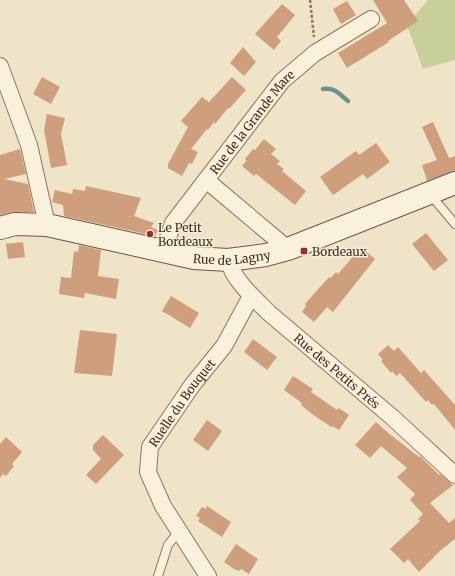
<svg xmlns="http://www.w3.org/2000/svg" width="455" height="576" font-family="Merriweather,serif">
<rect width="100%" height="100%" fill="#f0e4c8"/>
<polygon fill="#c9cf9b" points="428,0 455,0 455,60 423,69 407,25"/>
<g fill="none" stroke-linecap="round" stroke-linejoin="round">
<path stroke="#6f938a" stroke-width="4.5" d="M323,89C335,87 339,94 348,101"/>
</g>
<g fill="#cf9f7d">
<polygon points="373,0 404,0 418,21 388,41 389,42 347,68 338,53 387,23"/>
<polygon points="347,1 356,15 341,24 333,9"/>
<polygon points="282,4 295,15 277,37 281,41 274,50 255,34"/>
<polygon points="243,47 256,62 244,76 230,63"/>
<polygon points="42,77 60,87 51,104 33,94"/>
<polygon points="232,77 246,90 229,109 228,108 215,124 214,122 208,130 207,129 191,149 198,152 192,164 189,163 182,176 168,168 168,164 188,127 181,121 202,97 209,102"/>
<polygon points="47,114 65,118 61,134 67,165 51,168 44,130"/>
<polygon points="433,122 449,158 455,156 455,171 427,181 422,165 437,160 422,127"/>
<polygon points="264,139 276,149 271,154 280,161 277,164 284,169 282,171 306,191 295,205 256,174 254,176 242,166 246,161 245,159 253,149 255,150"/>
<polygon points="376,143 390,162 367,179 363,174 333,195 320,177 356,151 359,155"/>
<polygon points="20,149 26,174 4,179 28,184 34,212 15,212 0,215 0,155"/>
<polygon points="86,186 141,198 134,216 154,223 151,227 158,230 155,236 64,216 63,205 52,202 55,190 72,194 73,189 85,191"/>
<polygon points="426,233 448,260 434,271 412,244"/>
<polygon points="23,242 25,257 8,259 6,244"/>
<polygon points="79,245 101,250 98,276 119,279 116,299 85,293 84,298 59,294 61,277 71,278 74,251 78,252"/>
<polygon points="363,249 375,259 333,312 327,307 314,322 302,312 306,306 305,304 329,277 331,278 336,272 338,274 356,253 358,255"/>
<polygon points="171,296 199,313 190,328 162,311"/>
<polygon points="80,330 117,334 112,376 74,373"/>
<polygon points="253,339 277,357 267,370 244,352"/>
<polygon points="388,345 394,351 398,347 421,373 424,370 455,405 455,430 434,404 432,405 428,400 426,402 400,373 396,376 392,371 391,373 381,361 383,360 378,354"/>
<polygon points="293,376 313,389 311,392 337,410 339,408 349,415 339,430 332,426 331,427 312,414 301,405 302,403 284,390"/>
<polygon points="207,420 222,431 208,451 193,440"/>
<polygon points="376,422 387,432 419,457 420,456 439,475 440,474 453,485 430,503 449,523 455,518 455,539 441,550 419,572 408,559 404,563 390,549 420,521 418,519 423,514 410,500 415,494 397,477 407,468 381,446 370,458 355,445"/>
<polygon points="103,435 124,455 96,484 86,475 101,459 93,450 93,445"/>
<polygon points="6,437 22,452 12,464 14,466 6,476 3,474 0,478 0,444"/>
<polygon points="207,506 231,522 222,537 198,521 200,518 196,516 202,507 206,509"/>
<polygon points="236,544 258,559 249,574 241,569 239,571 234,569 224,562"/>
</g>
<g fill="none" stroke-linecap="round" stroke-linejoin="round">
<defs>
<g id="lane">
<polyline points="430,194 455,224"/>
<polyline points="158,576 168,545 179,531"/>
</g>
<g id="street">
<polyline points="0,66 29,145 47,225"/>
<polyline points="206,180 288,249"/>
<path id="s1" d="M163,252L173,223L282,81L315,53L371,19"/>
<path id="s2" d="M228,260C234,281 254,298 269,313L392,417L455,475"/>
<path id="s3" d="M208,576L163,506L148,472L150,447L193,384L224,346L251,296"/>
</g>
<g id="secondary">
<path id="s4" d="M0,228L15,224L47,225L194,258L228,260L266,255L288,249L455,183"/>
</g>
</defs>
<use href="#lane" stroke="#8d765c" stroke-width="10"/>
<use href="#street" stroke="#8d765c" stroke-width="18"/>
<use href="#secondary" stroke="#6f573f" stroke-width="24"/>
<polyline stroke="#8d765c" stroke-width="2.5" stroke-dasharray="3 2" stroke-linecap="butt" points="310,0 314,37"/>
<use href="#lane" stroke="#faf1dc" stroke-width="8"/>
<use href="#street" stroke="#faf1dc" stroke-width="16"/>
<use href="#secondary" stroke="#faf1dc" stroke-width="22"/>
</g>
<g fill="#9e2a2b" stroke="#f7eed8" stroke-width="1.5">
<circle cx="150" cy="234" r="4"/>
<rect x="300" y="247" width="8" height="8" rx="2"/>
</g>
<g text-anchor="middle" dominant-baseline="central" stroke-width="3" stroke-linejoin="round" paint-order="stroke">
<g font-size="12" fill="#3d2e20" stroke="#f7eed8">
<text stroke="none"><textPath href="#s1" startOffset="159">Rue de la Grande Mare</textPath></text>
<text stroke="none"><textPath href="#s4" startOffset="236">Rue de Lagny</textPath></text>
<text stroke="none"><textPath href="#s2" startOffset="157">Rue des Petits Prés</textPath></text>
<text stroke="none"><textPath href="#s3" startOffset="200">Ruelle du Bouquet</textPath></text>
</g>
<g font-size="12" fill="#3d2e20" stroke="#f7eed8" text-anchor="start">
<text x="158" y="227">Le Petit<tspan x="158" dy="14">Bordeaux</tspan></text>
<text x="312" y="251">Bordeaux</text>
</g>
</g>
</svg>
